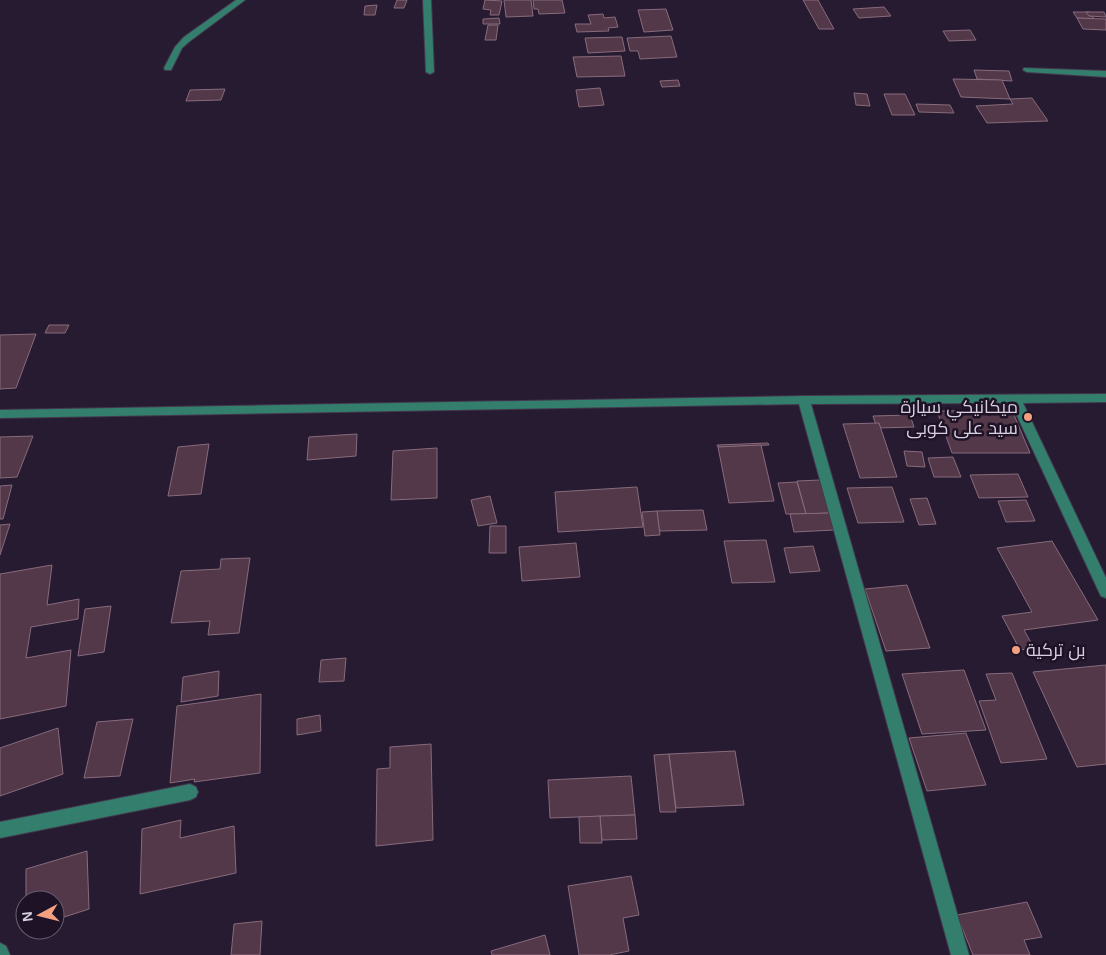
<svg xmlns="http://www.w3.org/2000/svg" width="1106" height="955" font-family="Arial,Cairo,sans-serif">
<rect width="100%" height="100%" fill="#271b31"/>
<g fill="#523848" stroke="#886b7c">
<polygon points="397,0 407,0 404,8 394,8"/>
<polygon points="485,0 502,1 499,15 490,15 491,10 483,9"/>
<polygon points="504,0 531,0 533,16 506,17"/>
<polygon points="533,0 562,0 565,13 539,14 538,9 534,9"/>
<polygon points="803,0 818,0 834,29 819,29"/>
<polygon points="377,5 375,15 364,15 365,6"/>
<polygon points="884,7 891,16 859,18 853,9"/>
<polygon points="666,9 673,30 644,32 638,10"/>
<polygon points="1073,12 1090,12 1094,19 1077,18"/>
<polygon points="1086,12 1104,12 1106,17 1089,16"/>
<polygon points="603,14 604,18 615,17 618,27 608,28 609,31 577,32 575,24 591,24 588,15"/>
<polygon points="499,18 500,24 483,24 483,19"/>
<polygon points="1077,18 1106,19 1106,30 1083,29"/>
<polygon points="488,25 498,25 496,40 485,40"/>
<polygon points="970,30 976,40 949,41 943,31"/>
<polygon points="671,36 677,57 640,59 638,51 630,51 627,38"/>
<polygon points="622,37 625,51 588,53 585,38"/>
<polygon points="621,56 625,76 577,77 573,57"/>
<polygon points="974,70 1009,71 1012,81 977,79"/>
<polygon points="953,79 1002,80 1010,99 961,97"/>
<polygon points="678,80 680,86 662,87 660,81"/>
<polygon points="600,88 604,105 579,107 576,90"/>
<polygon points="225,89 221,100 186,101 190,90"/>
<polygon points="854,93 867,94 870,106 856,105"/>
<polygon points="884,94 905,94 915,115 892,115"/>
<polygon points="1032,98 1048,121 987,123 976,106 1013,104 1010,99"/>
<polygon points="916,104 950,105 954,113 919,112"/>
<polygon points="49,325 69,325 65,333 45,333"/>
<polygon points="36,334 16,388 0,389 0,335"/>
<polygon points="1012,410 1030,453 952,453 937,411"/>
<polygon points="910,415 914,427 877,428 873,416"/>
<polygon points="879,423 897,477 860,478 843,424"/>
<polygon points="357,434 356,456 307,460 309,437"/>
<polygon points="33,436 17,477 0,478 0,437"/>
<polygon points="768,443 769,445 718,447 717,445"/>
<polygon points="209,444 201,494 168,496 178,447"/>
<polygon points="761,445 774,501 729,503 718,447"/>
<polygon points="437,448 437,498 391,500 393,451"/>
<polygon points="904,451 922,452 925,467 907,466"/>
<polygon points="953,457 961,477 934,477 928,458"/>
<polygon points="1018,474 1028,497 979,498 970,475"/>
<polygon points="820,480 829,513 806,514 797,481"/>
<polygon points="797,482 806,514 786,514 778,483"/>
<polygon points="12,485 3,519 0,519 0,486"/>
<polygon points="637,487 643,527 558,532 555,492"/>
<polygon points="892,487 904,522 858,523 847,488"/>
<polygon points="490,496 497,523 478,526 471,500"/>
<polygon points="927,498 936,524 919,525 910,499"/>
<polygon points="1026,500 1035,521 1006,522 998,501"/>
<polygon points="703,510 707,530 659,531 657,511"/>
<polygon points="657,511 660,535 645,536 642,512"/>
<polygon points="829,513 834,530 794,532 790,514"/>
<polygon points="10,524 0,555 0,525"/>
<polygon points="490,526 506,526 506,553 489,553"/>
<polygon points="766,540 775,582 732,583 724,541"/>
<polygon points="1052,541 1098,620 1024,630 1034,648 1020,650 1002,616 1032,612 997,548"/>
<polygon points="576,543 580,577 522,581 519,547"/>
<polygon points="813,546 820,571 790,573 784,548"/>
<polygon points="250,558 239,633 208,635 210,621 171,623 181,571 220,569 221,559"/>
<polygon points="52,565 47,605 79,599 78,619 31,627 26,658 71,650 66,706 0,719 0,574"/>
<polygon points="907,585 930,648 886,651 865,589"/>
<polygon points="111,606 104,652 78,656 85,609"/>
<polygon points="346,658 344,681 319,682 321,660"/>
<polygon points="1106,665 1106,764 1077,767 1033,672"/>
<polygon points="964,670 986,730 922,734 902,674"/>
<polygon points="219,671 218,696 181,702 183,677"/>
<polygon points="1012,673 1047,759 1001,763 979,701 996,700 986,674"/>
<polygon points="261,694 260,773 194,782 195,779 170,783 177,706"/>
<polygon points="320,715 321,731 297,735 297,719"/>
<polygon points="133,719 120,776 84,778 97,722"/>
<polygon points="58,728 63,774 0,796 0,748"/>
<polygon points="966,733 986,785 927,791 909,738"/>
<polygon points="431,744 433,840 376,846 377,769 390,768 390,747"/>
<polygon points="735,751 744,805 676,808 669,754"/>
<polygon points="669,754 676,812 660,812 654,755"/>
<polygon points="631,776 635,815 550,818 548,780"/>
<polygon points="635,815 637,839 602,840 600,816"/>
<polygon points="600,816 602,843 580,843 579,817"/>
<polygon points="181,820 180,838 234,826 236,873 140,894 142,829"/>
<polygon points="87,851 89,909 55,920 55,900 26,900 26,869"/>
<polygon points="631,876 639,915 623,918 629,951 609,955 579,955 568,886"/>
<polygon points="1027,902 1042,937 1024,940 1030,955 973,955 957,915"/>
<polygon points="262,921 260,955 231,955 234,924"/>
<polygon points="545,935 550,955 492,955 491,951"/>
</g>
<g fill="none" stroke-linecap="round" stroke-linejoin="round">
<defs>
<g id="minor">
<polygon points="236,0 245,0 190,41 182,48 171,70 165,70 164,68 175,47 184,37"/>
<polygon points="423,0 431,0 434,72 430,74 426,72"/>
<polygon points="1024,68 1106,71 1106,77 1027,72 1023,70"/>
<polygon points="1106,394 1106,402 1023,403 1106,578 1106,598 1101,596 1099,592 1011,403 811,404 969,955 951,955 799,404 0,418 0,410 804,396"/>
<polygon points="190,784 196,787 198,792 196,797 190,800 0,838 0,822"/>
<polygon points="0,943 6,946 10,955 0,955"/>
</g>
</defs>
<use href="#minor" stroke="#43384d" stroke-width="2"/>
<use href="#minor" fill="#337e6c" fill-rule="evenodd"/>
</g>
<g fill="#f2a07f" stroke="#1e1227" stroke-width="2">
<circle cx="1028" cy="417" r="5"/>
<circle cx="1016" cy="650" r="5"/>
</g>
<g text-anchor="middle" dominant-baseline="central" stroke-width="5" stroke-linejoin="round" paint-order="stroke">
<g font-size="18" fill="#d7d0df" stroke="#1e1227" text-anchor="end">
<text x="1018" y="407">ميكانيكي سيارة<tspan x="1018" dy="21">سيد على كوبى</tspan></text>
<text x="1026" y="650" text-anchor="start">بن تركية</text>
</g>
</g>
<g transform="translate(40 915) rotate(263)"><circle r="24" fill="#1e1227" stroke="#685e71"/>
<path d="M0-4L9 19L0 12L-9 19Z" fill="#f2a07f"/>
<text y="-8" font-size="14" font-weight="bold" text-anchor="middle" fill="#d7d0df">N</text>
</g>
</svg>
